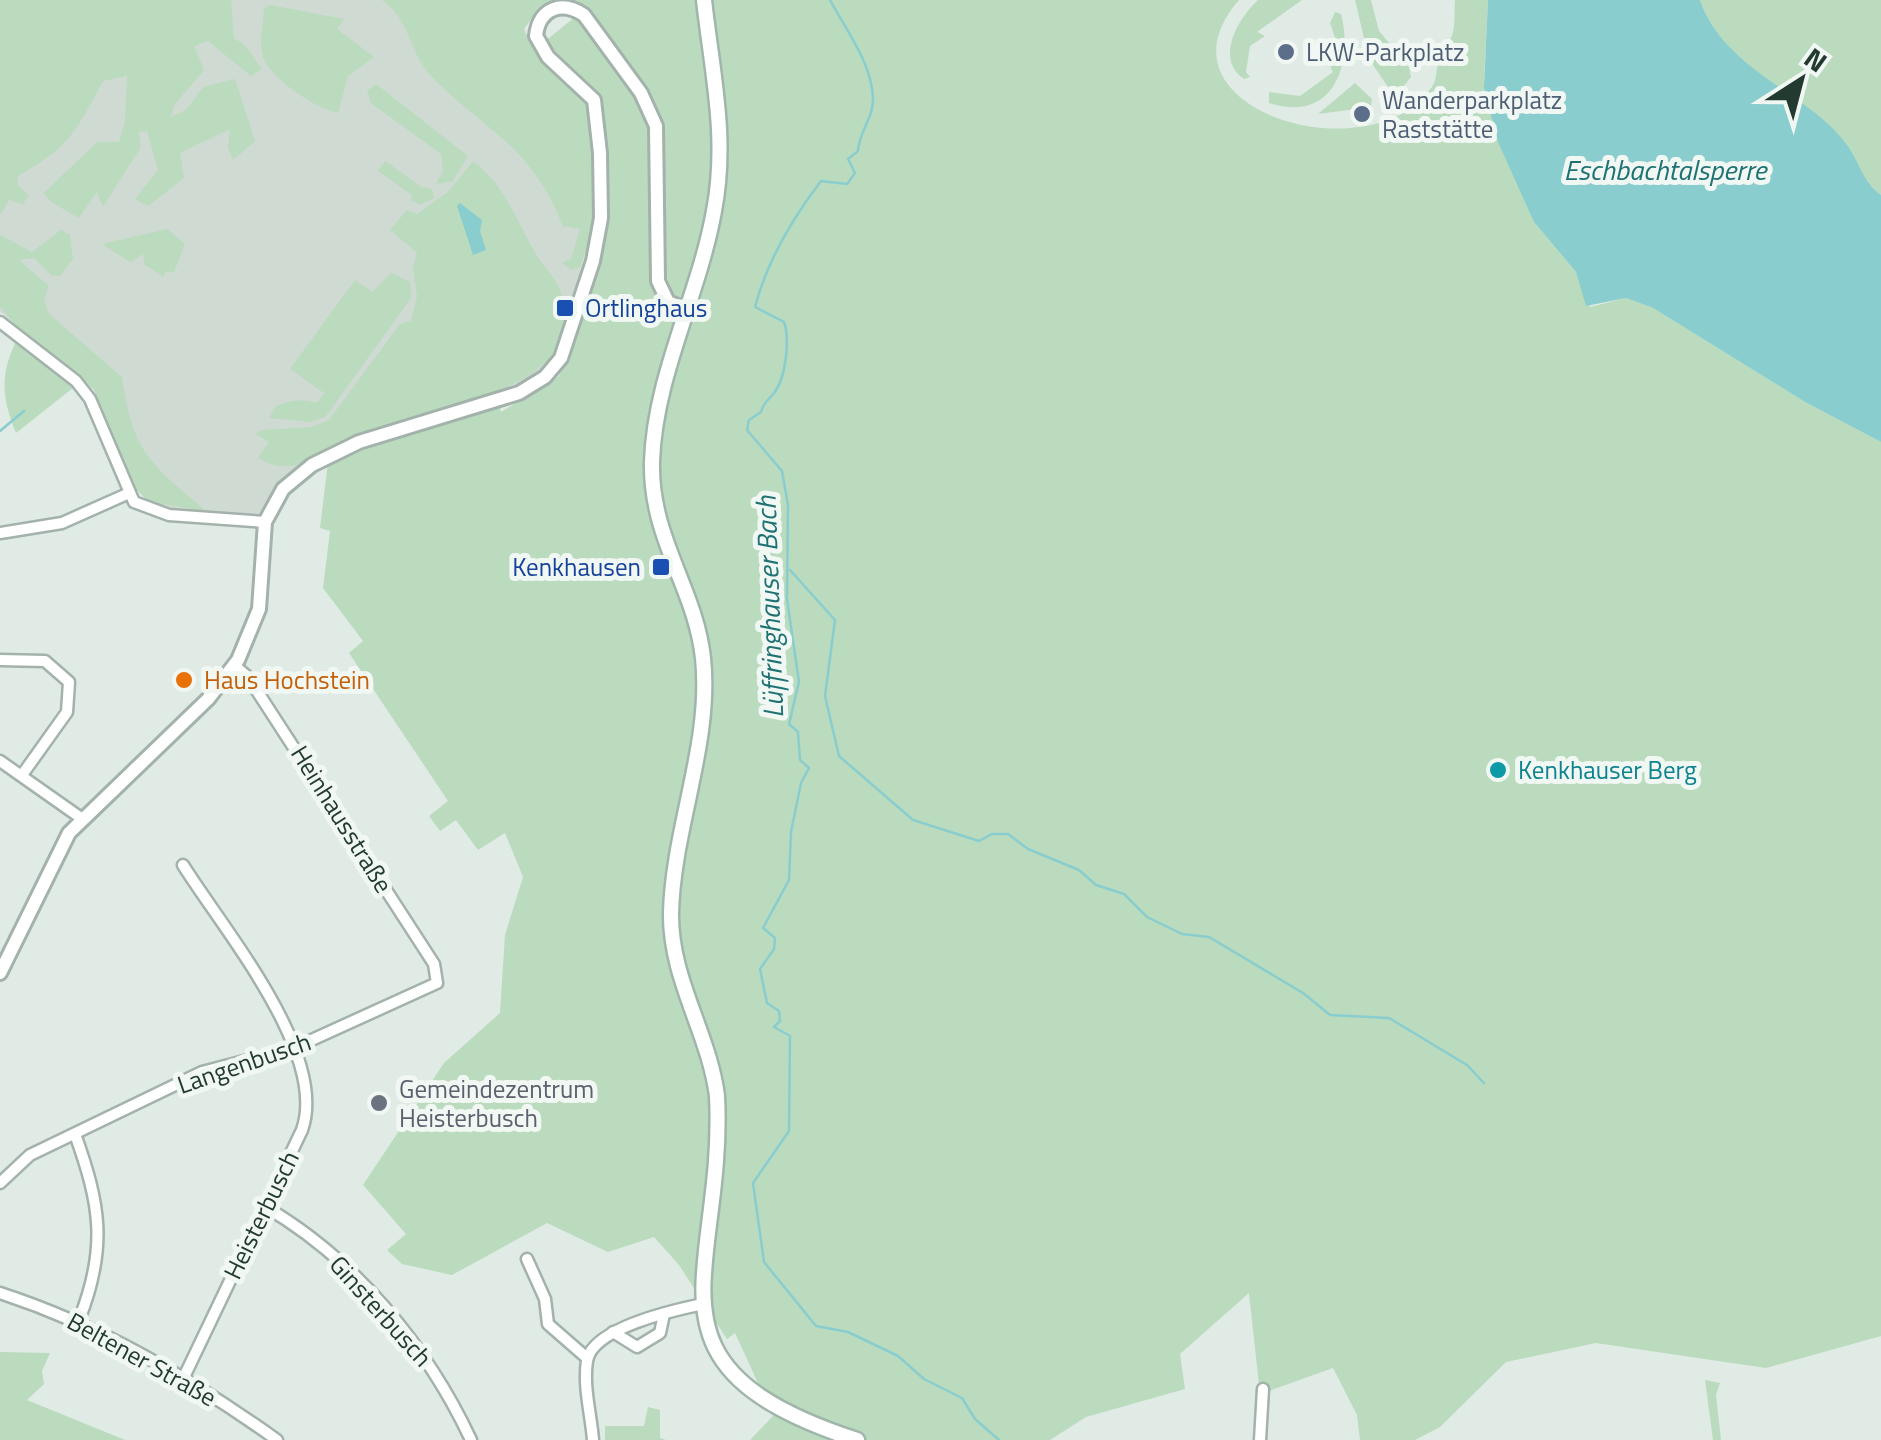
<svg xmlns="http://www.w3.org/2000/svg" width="1881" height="1440" font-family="'Titillium Web',sans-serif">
<rect width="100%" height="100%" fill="#e0ebe5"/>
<polygon fill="#cfdad3" points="14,0 517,0 527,38 543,58 596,215 562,334 548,363 521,384 431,410 338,444 296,468 273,492 261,517 176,509 149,502 134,487 94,390 81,372 0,312 0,91"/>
<g fill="#badbbe">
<path d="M0,0H231L234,38L245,45L262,69L251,76L208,41L194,46L204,70L175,104L170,118L187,109L203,87L235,79L255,141L233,160L228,148L230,129L180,153L184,178L148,206L135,199L158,170L147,131L139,132L141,147L103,207L97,192L79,218L51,202L44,193L97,142H119L125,122L127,76L103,81C76,132 69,147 18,176L17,184L29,195L23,204L9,200L0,215Z"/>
<path d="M382,0H559L541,7L523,30L592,111L596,215L581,266L572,270L562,263L571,259L580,229L563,226C530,144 489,134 432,77C409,54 411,20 382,0Z"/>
<path d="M568,0H1239C1146,107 1363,174 1428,92C1439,80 1435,71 1439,57C1440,50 1448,45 1451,38C1456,28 1454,11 1455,0H1488L1484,80L1534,222L1576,272L1590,307L1626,298L1653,308L1805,402L1881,442V1336L1766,1368L1596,1343L1506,1362L1440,1427L1415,1440H1360L1357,1415L1333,1368L1260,1394L1249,1293L1180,1354L1185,1389L1086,1417L1050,1440H750L773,1416L735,1333L727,1339L679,1265L654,1237L608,1252L547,1223L452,1275L402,1264L387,1250L406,1234L363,1185L444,1063L500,1013L505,935L523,877L505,833L478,850L456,820L440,831L429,816L448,801L349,653L363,641L323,588L330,531L320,528L328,462L499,404L501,412L559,376L602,249L606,223L596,95L545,41L584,10Z"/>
<path d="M1258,0H1302L1257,32L1265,36L1250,46L1246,72L1250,77L1244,79C1214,59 1239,17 1258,0Z"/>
<polygon points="1355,0 1371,0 1379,31 1409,67 1411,77 1403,87 1388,87 1369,59"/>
<path d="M1700,0H1881V195C1858,178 1853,151 1834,131C1788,96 1720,58 1700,0Z"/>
<path d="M270,5L344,19L337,29L374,57L348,76L338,113C318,110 270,78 263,57C259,43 263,24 264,9Z"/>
<path d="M1335,12L1341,14C1354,64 1333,124 1269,103V92L1300,96L1333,72L1330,66L1339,49L1330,23Z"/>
<polygon points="1355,83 1372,99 1371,107 1318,114"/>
<polygon points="376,84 468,156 453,181 436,184 443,171 441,154 371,103 367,91"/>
<polygon points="385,161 421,187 432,189 434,198 420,205 411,200 413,196 378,171"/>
<path d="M473,161C504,184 514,216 533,249C542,267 554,274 560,290C599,391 430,407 369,430C331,445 298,483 258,458L269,442L256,434L260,430L312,427L329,420L400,324L411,321L417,296L413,268L417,253L390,230L407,210L417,214L449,191Z"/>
<polygon points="167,229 185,244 174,272 165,272 164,277 145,265 143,254 130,262 102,244"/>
<path d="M61,230L70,235L73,259L60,276L51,275L34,258L19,260L49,286L44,299L49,314L122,377C133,454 150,463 206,511L149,502L134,487L94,390L83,380L16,433C0,394 0,370 21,332L0,307V235L32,252Z"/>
<path d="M391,273L410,282L411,298L326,416L312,422L269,418L276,406C291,400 302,398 317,403L324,393L290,369L355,280L372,292Z"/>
<polygon points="0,1352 50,1353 42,1371 44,1384 27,1400 125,1440 0,1440"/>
<polygon points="1705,1380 1720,1383 1716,1395 1721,1440 1713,1440"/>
<polygon points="648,1407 660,1410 660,1438 666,1440 605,1440 605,1426 644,1426"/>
</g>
<g fill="#8acdce">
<path d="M1488,0H1700C1725,72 1810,93 1847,145C1860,163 1862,181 1881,195V442L1805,402L1653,308L1626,298L1586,306L1576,272L1534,222L1498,142L1484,87Z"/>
<polygon points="460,203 482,220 480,231 486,250 473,255 457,206"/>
</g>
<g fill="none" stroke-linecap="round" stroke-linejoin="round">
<g stroke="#8acdce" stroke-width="2.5">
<path d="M830,0C846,30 871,62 873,97C874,118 859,131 858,151L848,159L855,173L847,184L821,181C792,219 767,261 755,307L784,322C790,339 786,378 774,393C768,401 764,401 761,412L749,420L747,430L782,471L788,505L787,599L799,682L789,724L798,732L800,760L809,768L801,783L791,832L789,880L763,928L775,938L774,949L760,969L767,1003L779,1011L780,1021L774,1027L790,1036L789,1131L753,1183L764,1262L816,1326L848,1332L898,1356L924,1379L962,1398L975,1419L999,1440"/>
<polyline points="0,431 24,411"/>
<polyline points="790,570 835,620 825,696 839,756 913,820 979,841 992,834 1008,834 1028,849 1079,870 1096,885 1124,894 1147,917 1182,934 1209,937 1303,993 1330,1015 1389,1018 1467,1065 1484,1083"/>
</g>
<defs>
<g id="minor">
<polyline points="0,322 76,381 90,399 134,502 169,515 265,522"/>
<polyline points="0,533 62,523 127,494"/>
<polyline points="0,660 45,661 69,682 67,712 22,775"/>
<polyline points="0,761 81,818"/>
<path d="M183,865C223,929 329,1054 302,1130L184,1377"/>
<path d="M75,1134C100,1204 108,1247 79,1320"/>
<polyline points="0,1183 30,1155 202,1072 294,1048 437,983 434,964 248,677 235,666"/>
<path d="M264,1206C355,1259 427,1346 471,1440"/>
<polyline points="527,1259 545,1299 548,1324 587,1358"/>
<path d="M0,1293C101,1326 190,1378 277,1440"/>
<polyline points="613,1332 637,1347 660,1333 664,1314"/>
<path d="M593,1440C591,1414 583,1387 587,1361C592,1328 674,1310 703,1304"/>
<polyline points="1260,1440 1263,1389"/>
</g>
<path id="tertiary" d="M0,973L69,833L208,699L238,660L259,609L265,522L283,489L312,465L359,442L519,393L545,377L561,358L593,261L601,218L600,153L594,100L548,57L536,36C539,8 562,0 584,15L641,93L656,126L658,281L668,302L688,310"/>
<path id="secondary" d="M704,0C712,72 728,138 714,211C699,295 655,375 652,461C650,539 695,587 703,658C712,743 673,828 671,913C670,979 709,1033 717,1096C726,1274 627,1365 857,1440"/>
</defs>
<use href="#minor" stroke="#a3b2ab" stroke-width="15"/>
<use href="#tertiary" stroke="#a3b2ab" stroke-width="18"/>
<use href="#secondary" stroke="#a0b6ab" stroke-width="19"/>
<use href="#minor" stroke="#fff" stroke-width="10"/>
<use href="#tertiary" stroke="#fff" stroke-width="12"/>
<use href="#secondary" stroke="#fff" stroke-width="14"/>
</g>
<g fill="#5c6f8a" stroke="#f1f7f3" stroke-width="4">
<circle cx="1286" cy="52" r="10"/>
<circle cx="1362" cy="114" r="10"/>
</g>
<g fill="#1a4fb4" stroke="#f1f7f3" stroke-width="4">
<rect x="555" y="298" width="20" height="20" rx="5"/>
<rect x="651" y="557" width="20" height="20" rx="5"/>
</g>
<circle fill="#e8710a" stroke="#f1f7f3" stroke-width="4" cx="184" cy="680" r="10"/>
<circle fill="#0f9aa8" stroke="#f1f7f3" stroke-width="4" cx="1498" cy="770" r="10"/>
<circle fill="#6b7280" stroke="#f1f7f3" stroke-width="4" cx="379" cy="1103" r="10"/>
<g text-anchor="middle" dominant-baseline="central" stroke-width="10" stroke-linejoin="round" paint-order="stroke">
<g font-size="25" fill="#4e5e75" stroke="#f1f7f3" text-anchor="start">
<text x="1306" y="52">LKW-Parkplatz</text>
<text x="1382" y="100">Wanderparkplatz<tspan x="1382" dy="29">Raststätte</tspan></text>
</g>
<g font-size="25" fill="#164399" stroke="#f1f7f3" text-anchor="start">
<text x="585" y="308">Ortlinghaus</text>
<text x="641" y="567" text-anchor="end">Kenkhausen</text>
</g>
<g font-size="25" fill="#c56008" stroke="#f1f7f3" text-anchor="start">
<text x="204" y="680">Haus Hochstein</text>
</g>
<g font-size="25" fill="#0d838f" stroke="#f1f7f3" text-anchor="start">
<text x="1518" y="770">Kenkhauser Berg</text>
</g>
<g font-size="25" fill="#223a30" stroke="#f1f7f3">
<text transform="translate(342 819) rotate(58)">Heinhausstraße</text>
<text transform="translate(244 1063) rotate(-19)">Langenbusch</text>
<text transform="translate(261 1215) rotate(-64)">Heisterbusch</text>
<text transform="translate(381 1311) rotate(48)">Ginsterbusch</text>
<text transform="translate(142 1359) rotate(29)">Beltener Straße</text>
</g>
<g font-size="25" fill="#5b616d" stroke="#f1f7f3" text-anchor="start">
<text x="399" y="1089">Gemeindezentrum<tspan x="399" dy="29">Heisterbusch</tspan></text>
</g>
<g font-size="28" font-style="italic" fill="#1f7273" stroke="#f1f7f3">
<text x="1665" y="169">Eschbachtalsperre</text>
<text transform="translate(769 607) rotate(-92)">Lüffringhauser Bach</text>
</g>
</g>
<g transform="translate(1801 80) rotate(36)" stroke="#f1f7f3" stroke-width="8" paint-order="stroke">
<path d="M0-8L18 38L0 25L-18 38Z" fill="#223a30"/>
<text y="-15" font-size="28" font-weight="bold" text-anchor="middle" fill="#223a30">N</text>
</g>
</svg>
